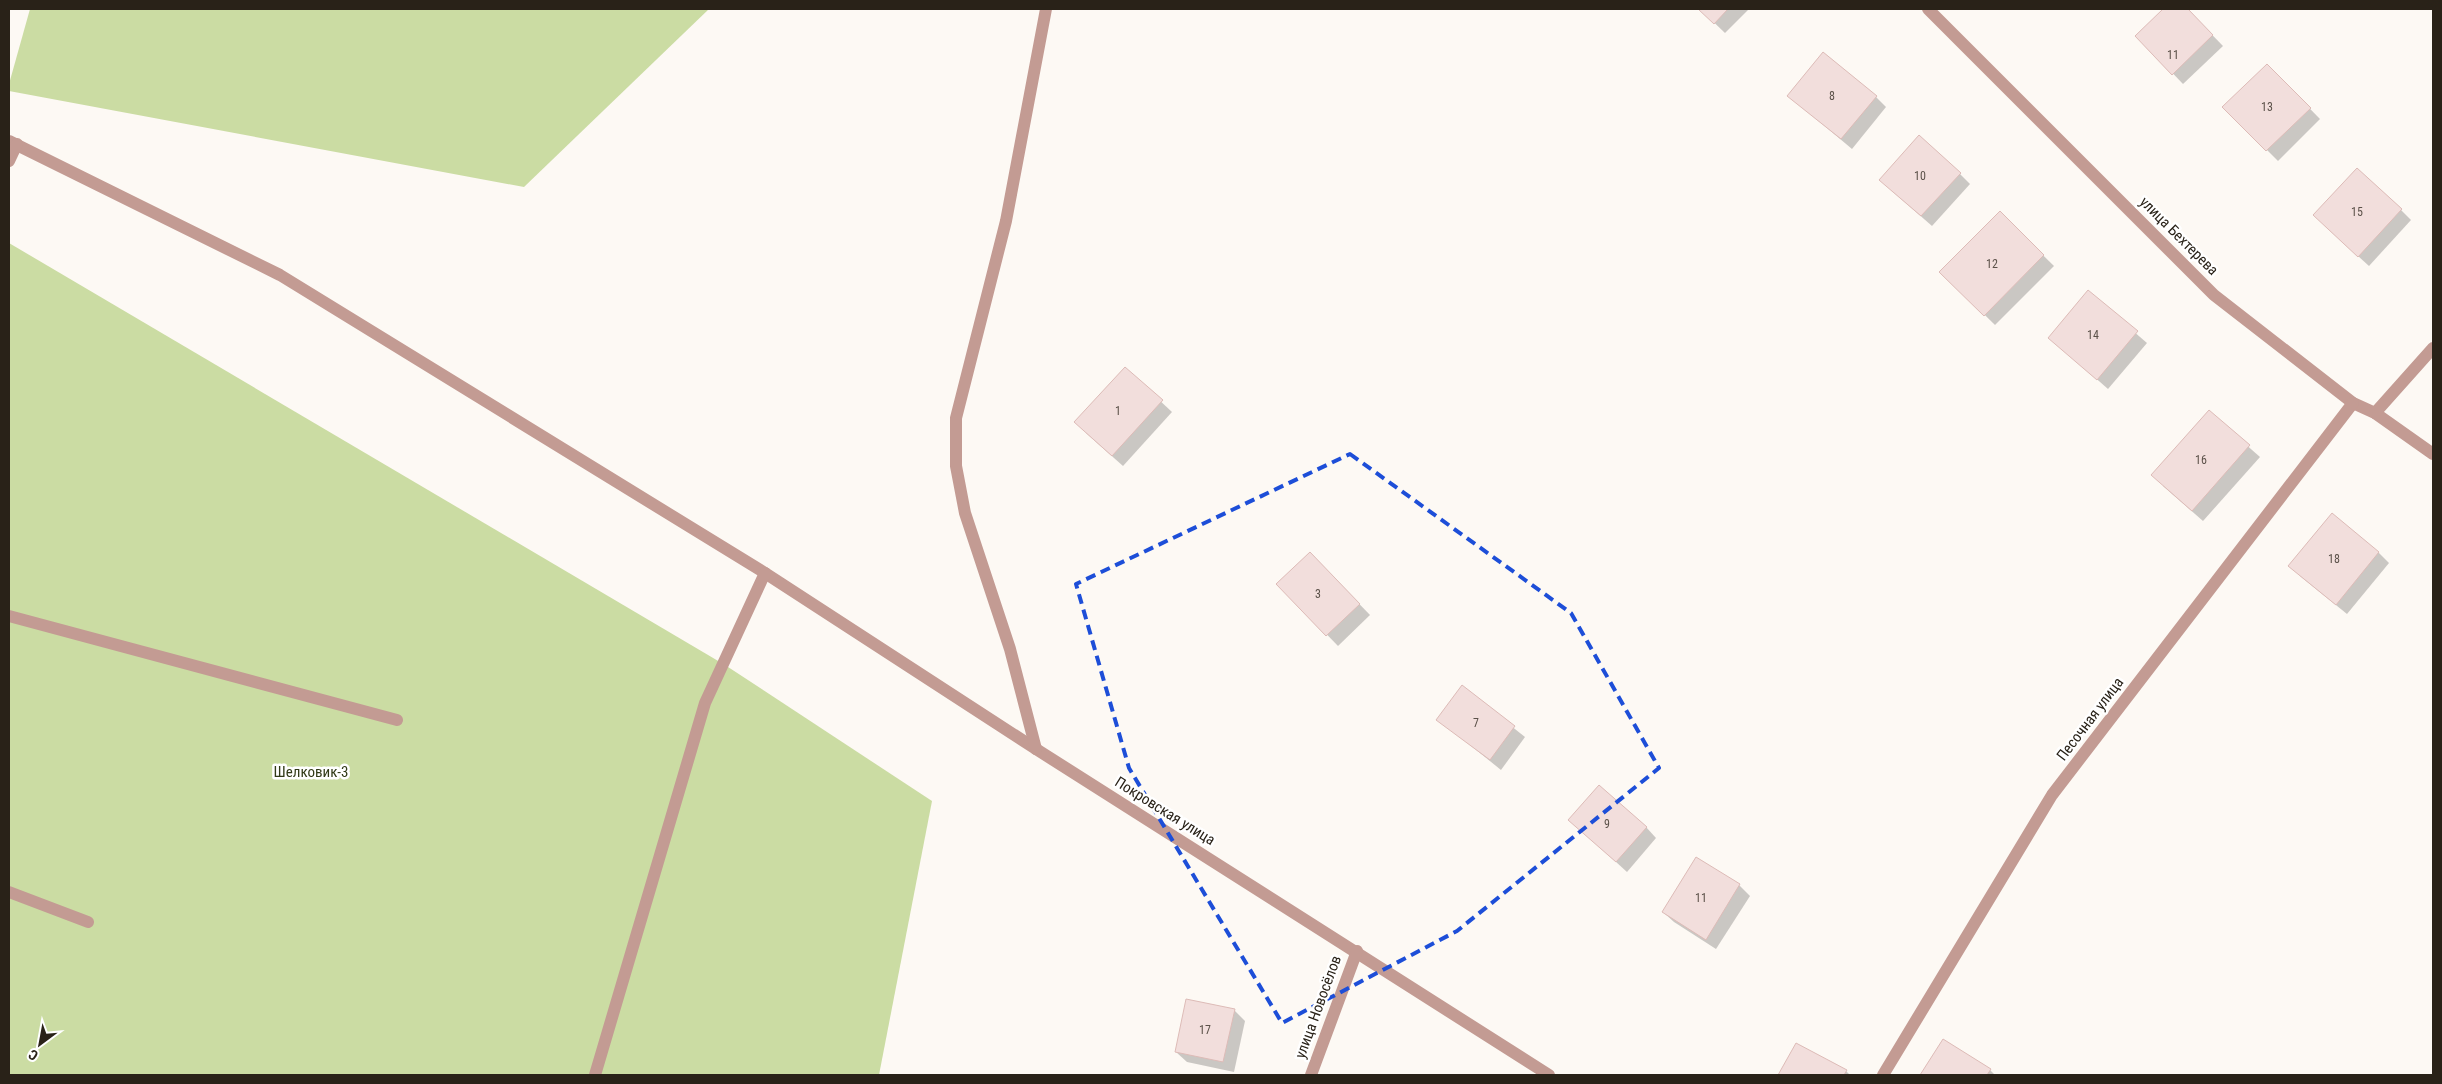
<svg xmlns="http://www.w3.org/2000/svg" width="2442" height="1084" font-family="'Roboto Condensed',sans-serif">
<rect width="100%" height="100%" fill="#fdf9f4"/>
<g fill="#cbdca3">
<polygon points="30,9 709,9 524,187 9,91 9,84"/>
<polygon points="9,243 725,665 932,801 879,1075 9,1075"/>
</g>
<g fill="#0003">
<polygon points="1700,9 1749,9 1725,33"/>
<polygon points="2165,9 2187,9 2223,46 2183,84 2137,36"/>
<polygon points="2267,65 2320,119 2278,161 2224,107"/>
<polygon points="1789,96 1876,97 1886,107 1852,149"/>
<polygon points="1960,174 1970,184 1932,226 1891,190"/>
<polygon points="2401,210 2411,220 2369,266 2325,226"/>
<polygon points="2000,213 2054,266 1995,325 1941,272"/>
<polygon points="2088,292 2147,343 2108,389 2050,338"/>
<polygon points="1125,368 1172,412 1123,466 1086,433"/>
<polygon points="2209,412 2260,457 2203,521 2163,486"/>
<polygon points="2378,552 2389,563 2347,614 2300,576"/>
<polygon points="1310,553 1370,615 1338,646 1278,584"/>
<polygon points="1462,687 1525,737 1501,770 1438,719"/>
<polygon points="1570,820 1646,827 1656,838 1627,872"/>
<polygon points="1697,858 1739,885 1750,896 1716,949 1674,922 1663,912"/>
<polygon points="1234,1010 1245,1021 1234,1072 1187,1062 1176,1052"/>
<polygon points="1943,1041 1990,1070 1995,1075 1922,1075"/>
<polygon points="1797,1044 1846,1071 1850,1075 1779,1075"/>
</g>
<g fill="#f2dedc" stroke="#ddbbb7">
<polygon points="1698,9 1728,9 1714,24"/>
<polygon points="2163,9 2188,9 2213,35 2172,75 2135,36"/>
<polygon points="1823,52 1877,96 1841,139 1787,96"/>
<polygon points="2267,64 2311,108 2266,151 2222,107"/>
<polygon points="1919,135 1961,173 1921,216 1879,180"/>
<polygon points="2357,168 2402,209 2358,257 2313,215"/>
<polygon points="2000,211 2044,255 1984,316 1939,272"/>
<polygon points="2088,290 2138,331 2097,380 2048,338"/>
<polygon points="1125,367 1163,400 1112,456 1074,422"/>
<polygon points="2209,410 2250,445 2192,511 2151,475"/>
<polygon points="2332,513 2379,552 2336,605 2288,566"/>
<polygon points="1310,552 1360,604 1326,636 1276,584"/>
<polygon points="1462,685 1515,726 1490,760 1436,720"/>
<polygon points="1599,785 1647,827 1616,862 1568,820"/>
<polygon points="1696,857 1740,884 1706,940 1662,912"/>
<polygon points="1186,999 1235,1009 1223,1062 1175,1052"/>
<polygon points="1943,1039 1991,1069 1987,1075 1920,1075"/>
<polygon points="1796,1043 1847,1070 1844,1075 1778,1075"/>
</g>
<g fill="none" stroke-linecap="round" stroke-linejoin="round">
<g stroke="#c39b93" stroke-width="12">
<polyline points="1928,9 2214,295 2353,403 2375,413 2433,454"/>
<polyline points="9,141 280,275 765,573 1036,749 1549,1075"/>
<polyline points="9,161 17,144"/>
<polyline points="2375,413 2433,348"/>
<polyline points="9,616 397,720"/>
<polyline points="1036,749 1010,649 965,513 956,466 956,418 1006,221 1046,9"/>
<polyline points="9,892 88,922"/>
<polyline points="595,1075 705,703 765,573"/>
<polyline points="1311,1075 1357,951"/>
<polyline points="1883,1075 2052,795 2353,403"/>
</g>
</g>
<path fill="none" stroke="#1d4ed8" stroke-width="4" stroke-dasharray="10 6" stroke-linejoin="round" d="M1350,454L1571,613L1659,768L1457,931L1282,1023L1129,768L1076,584Z"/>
<g text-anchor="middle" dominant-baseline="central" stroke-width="5" stroke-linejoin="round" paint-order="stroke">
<g font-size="12" fill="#5b5149">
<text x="2173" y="55">11</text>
<text x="1832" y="96">8</text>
<text x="2267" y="107">13</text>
<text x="1920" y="176">10</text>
<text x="2357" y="212">15</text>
<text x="1992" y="264">12</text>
<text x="2093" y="335">14</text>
<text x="1118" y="411">1</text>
<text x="2201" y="460">16</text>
<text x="2334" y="559">18</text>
<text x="1318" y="594">3</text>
<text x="1476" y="723">7</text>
<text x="1607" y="824">9</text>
<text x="1701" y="898">11</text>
<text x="1205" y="1030">17</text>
</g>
<g font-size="15" fill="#292218" stroke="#fff">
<text transform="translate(2179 236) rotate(45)">улица Бехтерева</text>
<text transform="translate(2090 719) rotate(-53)">Песочная улица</text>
<text transform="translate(1165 811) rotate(32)">Покровская улица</text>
<text transform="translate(1318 1007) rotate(-70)">улица Новосёлов</text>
</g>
<g font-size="15" fill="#313a17" stroke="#fff">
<text x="311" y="772">Шелковик-3</text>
</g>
</g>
<rect width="2442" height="1084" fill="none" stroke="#292218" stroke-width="20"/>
<g transform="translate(40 1044) rotate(212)" stroke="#ffffff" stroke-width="4" paint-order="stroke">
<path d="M0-4L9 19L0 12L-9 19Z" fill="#292218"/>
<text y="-8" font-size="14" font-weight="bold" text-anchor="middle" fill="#292218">С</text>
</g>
</svg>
